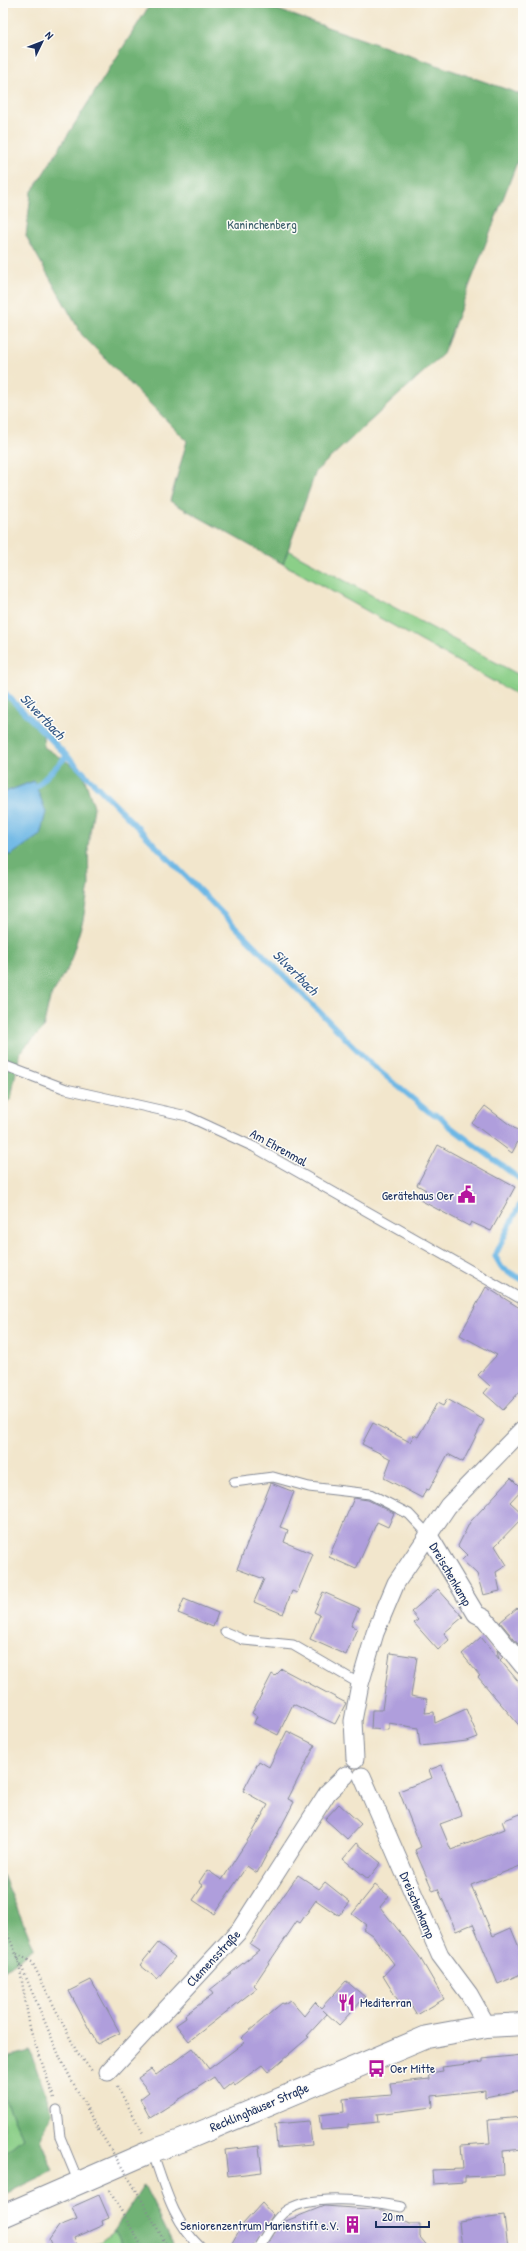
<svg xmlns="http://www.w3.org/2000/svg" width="526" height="2251" font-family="'Patrick Hand',sans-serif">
<rect width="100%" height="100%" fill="#fdfcf7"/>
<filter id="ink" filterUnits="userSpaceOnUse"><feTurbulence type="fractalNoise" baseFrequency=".025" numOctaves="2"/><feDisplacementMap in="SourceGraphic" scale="8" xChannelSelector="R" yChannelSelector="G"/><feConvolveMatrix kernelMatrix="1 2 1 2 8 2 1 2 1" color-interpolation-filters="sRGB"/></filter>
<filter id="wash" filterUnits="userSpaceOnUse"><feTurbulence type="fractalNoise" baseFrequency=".012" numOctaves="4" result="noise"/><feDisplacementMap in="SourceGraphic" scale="16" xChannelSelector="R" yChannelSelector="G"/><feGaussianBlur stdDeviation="0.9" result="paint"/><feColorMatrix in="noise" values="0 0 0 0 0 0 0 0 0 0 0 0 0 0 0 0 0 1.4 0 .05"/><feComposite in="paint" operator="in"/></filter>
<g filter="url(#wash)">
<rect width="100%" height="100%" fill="#f2e6cc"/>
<g fill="#8bcf88" stroke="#537f73">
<polygon points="288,550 523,677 523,698 283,564"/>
<polygon points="3,2094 23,2138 3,2154"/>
<polygon points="114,2231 124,2248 84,2248 100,2242"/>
</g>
<g fill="#70b274" stroke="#467069">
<polygon points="151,3 258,3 523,95 523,147 443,354 316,471 283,564 170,501 187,441 82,335 26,236 31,193"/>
<polygon points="3,690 42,728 44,747 75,767 84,777 94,807 88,846 89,886 83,920 69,966 50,998 43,1029 20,1052 11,1098 3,1107 3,854 11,855 34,781 3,793"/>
<polygon points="3,1875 34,1948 3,1971"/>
<polygon points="30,2051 52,2112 41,2141 53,2171 3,2195 3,2154 23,2138 3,2094 3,2058"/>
<polygon points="144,2185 175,2248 124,2248 114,2231"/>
</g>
<polygon fill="#6db7e5" stroke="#4473a2" points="34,781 46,812 40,835 11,855 3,854 3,793"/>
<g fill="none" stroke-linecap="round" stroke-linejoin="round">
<g stroke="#6db7e5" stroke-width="5.5">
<polyline points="3,691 372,1065 429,1112 441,1117 448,1125 521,1180 523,1186"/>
<polyline points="36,787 66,757"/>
<polyline points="523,1198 495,1256 502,1268 523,1280"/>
</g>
</g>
<g id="blocks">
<g fill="#af9edc">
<polygon points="485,1106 522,1134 512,1153 472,1123"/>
<polygon points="438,1145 515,1187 491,1231 471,1222 469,1226 420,1200 426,1190 417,1185"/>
<polygon points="486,1287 523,1310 523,1388 503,1410 484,1393 490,1386 478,1375 497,1355 460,1335"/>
<polygon points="447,1399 484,1420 463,1462 448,1454 429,1490 426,1489 422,1498 384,1478 391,1459 362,1444 373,1423 410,1442 414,1435 418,1437 437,1403 443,1406"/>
<polygon points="511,1478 522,1489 510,1502 523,1514 523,1517 495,1546 507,1565 496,1572 500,1591 483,1595 477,1574 462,1560 467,1555 458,1546 470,1522"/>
<polygon points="271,1483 294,1492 280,1527 288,1530 284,1542 313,1554 297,1593 292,1591 283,1614 254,1602 264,1579 237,1569"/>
<polygon points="354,1498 368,1500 394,1513 388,1527 377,1522 356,1569 329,1557"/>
<polygon points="438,1589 463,1617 444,1633 449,1640 438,1650 414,1623 418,1620 411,1612"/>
<polygon points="323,1592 359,1608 351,1626 357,1628 346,1655 310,1639 320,1615 314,1612"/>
<polygon points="184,1599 218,1613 213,1627 178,1613"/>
<polygon points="523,1603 523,1639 518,1644 500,1622"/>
<polygon points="481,1637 499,1659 497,1650 503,1657 500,1660 523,1687 523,1730 478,1677 480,1676 462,1654"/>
<polygon points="390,1653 417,1657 411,1696 427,1699 425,1713 434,1712 435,1723 466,1709 478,1737 467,1741 420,1746 418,1728 389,1723 389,1730 371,1729 372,1710 382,1710"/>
<polygon points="282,1669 346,1703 335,1724 293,1704 278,1735 254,1723 257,1716 252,1713 272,1674 275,1676"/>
<polygon points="287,1731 315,1745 288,1799 294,1802 257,1873 247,1866 214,1914 193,1900 203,1885 199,1882 207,1870 222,1880 254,1830 268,1805 243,1791 259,1761 269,1767"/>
<polygon points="442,1765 462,1816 440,1824 451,1850 505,1829 502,1821 523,1813 523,1865 471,1885 493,1936 511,1928 523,1957 523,1973 498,1984 473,1924 456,1931 438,1889 433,1891 415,1850 421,1847 399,1791 432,1778 429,1770"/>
<polygon points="339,1804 361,1824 347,1839 325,1819"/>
<polygon points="357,1843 381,1863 368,1879 343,1859"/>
<polygon points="298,1875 319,1889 325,1882 350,1902 339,1916 316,1900 300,1923 297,1921 254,1985 257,1988 189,2041 176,2025 186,2018 185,2015 213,1994 210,1990 259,1950 250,1944"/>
<polygon points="375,1885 389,1896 380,1907 419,1956 444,1999 417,2015 408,2000 399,2002 383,1976 394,1964 372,1935 363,1929 366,1925 352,1914"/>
<polygon points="158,1943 175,1957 157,1979 140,1965"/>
<polygon points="91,1980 120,2033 97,2044 69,1991"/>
<polygon points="346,1981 365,1997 339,2025 323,2010 327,2014 307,2036 309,2037 268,2072 262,2065 235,2085 233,2082 223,2090 214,2077 150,2118 140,2099 149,2092 138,2078 151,2069 156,2075 193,2048 209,2069 245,2042 241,2038 282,2003 284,2004 290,2000 304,2016 315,2002 321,2008"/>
<polygon points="523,2055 523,2089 521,2090 485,2097 485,2090 432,2096 433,2107 377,2114 378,2122 348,2125 348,2128 321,2130 319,2115 344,2112 343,2099 392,2095 390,2083 430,2079 429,2073 443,2071 442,2067 483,2062 483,2059"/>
<polygon points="523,2117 523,2149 503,2151 504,2175 465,2177 465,2182 433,2184 432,2170 463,2169 461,2145 490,2143 488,2120"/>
<polygon points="309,2121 312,2145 277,2148 275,2124"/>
<polygon points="259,2146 262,2172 228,2176 225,2150"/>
<polygon points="99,2195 109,2218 102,2221 103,2225 74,2238 78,2248 52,2248 49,2240 59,2226 77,2219 72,2207"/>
<polygon points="262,2203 273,2215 252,2248 229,2248 243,2224"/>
<polygon points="324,2206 383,2210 409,2224 420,2224 420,2237 429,2248 265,2248 281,2223"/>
<polygon points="504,2216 508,2248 462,2248 459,2222"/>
</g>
</g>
</g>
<g filter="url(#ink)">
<use href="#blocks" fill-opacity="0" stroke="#868a95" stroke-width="1"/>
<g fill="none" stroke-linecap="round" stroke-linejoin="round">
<defs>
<g id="service">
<polyline points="3,1065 66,1089 187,1116 254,1147 523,1300"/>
<polyline points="234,1482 273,1477 309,1487 370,1494 409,1514 428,1534"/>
<polyline points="225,1632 244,1640 293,1645 360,1684"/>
<polyline points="57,2110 60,2137 79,2183"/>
<path d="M152,2151C165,2187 172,2220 201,2248"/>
<path d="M258,2248C265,2237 273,2222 283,2213C309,2192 371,2201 402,2207"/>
</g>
<g id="minor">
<polyline points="428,1534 476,1614 484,1618 523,1666"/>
<polyline points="355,1759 353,1721 360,1684 375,1633 396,1583 448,1506 523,1429"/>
<polyline points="362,1776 440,1955 469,1994 487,2026"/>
<polyline points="108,2072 239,1931 328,1792 346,1775"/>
</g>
<polyline id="tertiary" points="3,2216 152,2151 181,2141 427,2037 487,2026 523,2024"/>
</defs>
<use href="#service" stroke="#868a95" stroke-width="11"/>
<use href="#minor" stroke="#868a95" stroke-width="19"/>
<use href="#tertiary" stroke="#868a95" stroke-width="24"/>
<g stroke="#868a95" stroke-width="2.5" stroke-dasharray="1 3" stroke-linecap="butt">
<polyline points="3,1923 61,2060 98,2129"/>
<polyline points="17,1954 32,1962 77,2052 92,2071"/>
<polyline points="18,1958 30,2028 54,2098"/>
<polyline points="117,2086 144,2135"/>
<polyline points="109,2190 143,2248"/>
<polyline points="138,2193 168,2248"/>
</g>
<use href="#service" stroke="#fff" stroke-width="9"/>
<use href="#minor" stroke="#fff" stroke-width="17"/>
<use href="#tertiary" stroke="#fff" stroke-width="22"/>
<polyline stroke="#868a95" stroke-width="2.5" stroke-dasharray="1 3" stroke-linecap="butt" points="98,2129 138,2193"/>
</g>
</g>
<defs>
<symbol id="civic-bare" viewBox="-9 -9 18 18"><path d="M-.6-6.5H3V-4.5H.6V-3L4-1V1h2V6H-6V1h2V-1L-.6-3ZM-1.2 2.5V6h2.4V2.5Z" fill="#b5179e" stroke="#fdfcf7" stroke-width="2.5" paint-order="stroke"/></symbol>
<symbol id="restaurant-bare" viewBox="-9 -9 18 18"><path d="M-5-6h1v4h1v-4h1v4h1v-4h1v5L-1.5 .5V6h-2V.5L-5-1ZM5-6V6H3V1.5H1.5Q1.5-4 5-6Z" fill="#b5179e" stroke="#fdfcf7" stroke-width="2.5" paint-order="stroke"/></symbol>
<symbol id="bus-bare" viewBox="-9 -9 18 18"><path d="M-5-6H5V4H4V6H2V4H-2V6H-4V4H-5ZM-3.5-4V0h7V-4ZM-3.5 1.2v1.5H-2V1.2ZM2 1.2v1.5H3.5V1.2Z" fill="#b5179e" stroke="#fdfcf7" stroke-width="2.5" paint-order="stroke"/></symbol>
<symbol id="building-bare" viewBox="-9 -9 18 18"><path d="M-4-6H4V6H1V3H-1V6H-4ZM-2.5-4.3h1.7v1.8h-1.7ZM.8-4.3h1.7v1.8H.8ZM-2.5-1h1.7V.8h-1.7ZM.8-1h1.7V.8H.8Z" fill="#b5179e" stroke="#fdfcf7" stroke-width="2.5" paint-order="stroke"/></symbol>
</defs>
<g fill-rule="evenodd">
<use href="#civic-bare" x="454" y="1182" width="25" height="25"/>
<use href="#restaurant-bare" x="334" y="1990" width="25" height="25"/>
<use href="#bus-bare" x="364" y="2056" width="25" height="25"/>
<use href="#building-bare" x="340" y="2212" width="25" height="25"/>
</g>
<g text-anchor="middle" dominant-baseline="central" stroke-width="3" stroke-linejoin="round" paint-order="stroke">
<g font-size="13" fill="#3d5f6b" stroke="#fdfcf7">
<text x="262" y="224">Kaninchenberg</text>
</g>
<g font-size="13" fill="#1b2f5e" stroke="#fdfcf7">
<text transform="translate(279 1147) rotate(29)">Am Ehrenmal</text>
<text transform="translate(451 1574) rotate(60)">Dreischenkamp</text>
<text transform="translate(418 1905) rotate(67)">Dreischenkamp</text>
<text transform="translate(213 1958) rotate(-47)">Clemensstraße</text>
<text transform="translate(259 2107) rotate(-23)">Recklinghäuser Straße</text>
</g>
<g font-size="13" fill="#1b2f5e" stroke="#fdfcf7" text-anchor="end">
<text x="454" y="1195">Gerätehaus Oer</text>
<text x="360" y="2002" text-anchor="start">Mediterran</text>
<text x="390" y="2068" text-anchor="start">Oer Mitte</text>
<text x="339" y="2225">Seniorenzentrum Marienstift e.V.</text>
</g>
<g font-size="14" font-style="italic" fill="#345886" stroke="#fdfcf7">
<text transform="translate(43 716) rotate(46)">Silvertbach</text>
<text transform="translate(296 972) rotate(45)">Silvertbach</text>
</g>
</g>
<rect width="526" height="2251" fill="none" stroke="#fdfcf7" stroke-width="16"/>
<g transform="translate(42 42) rotate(47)" stroke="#fdfcf7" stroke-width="3" paint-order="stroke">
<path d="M0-3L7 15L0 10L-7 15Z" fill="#1b2f5e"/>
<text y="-6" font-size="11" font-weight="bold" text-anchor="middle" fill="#1b2f5e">N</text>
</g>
<path d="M376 2221v6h53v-6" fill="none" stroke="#1b2f5e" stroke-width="2"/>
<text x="382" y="2221" font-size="12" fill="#1b2f5e" stroke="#fdfcf7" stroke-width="3" paint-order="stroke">20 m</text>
</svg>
